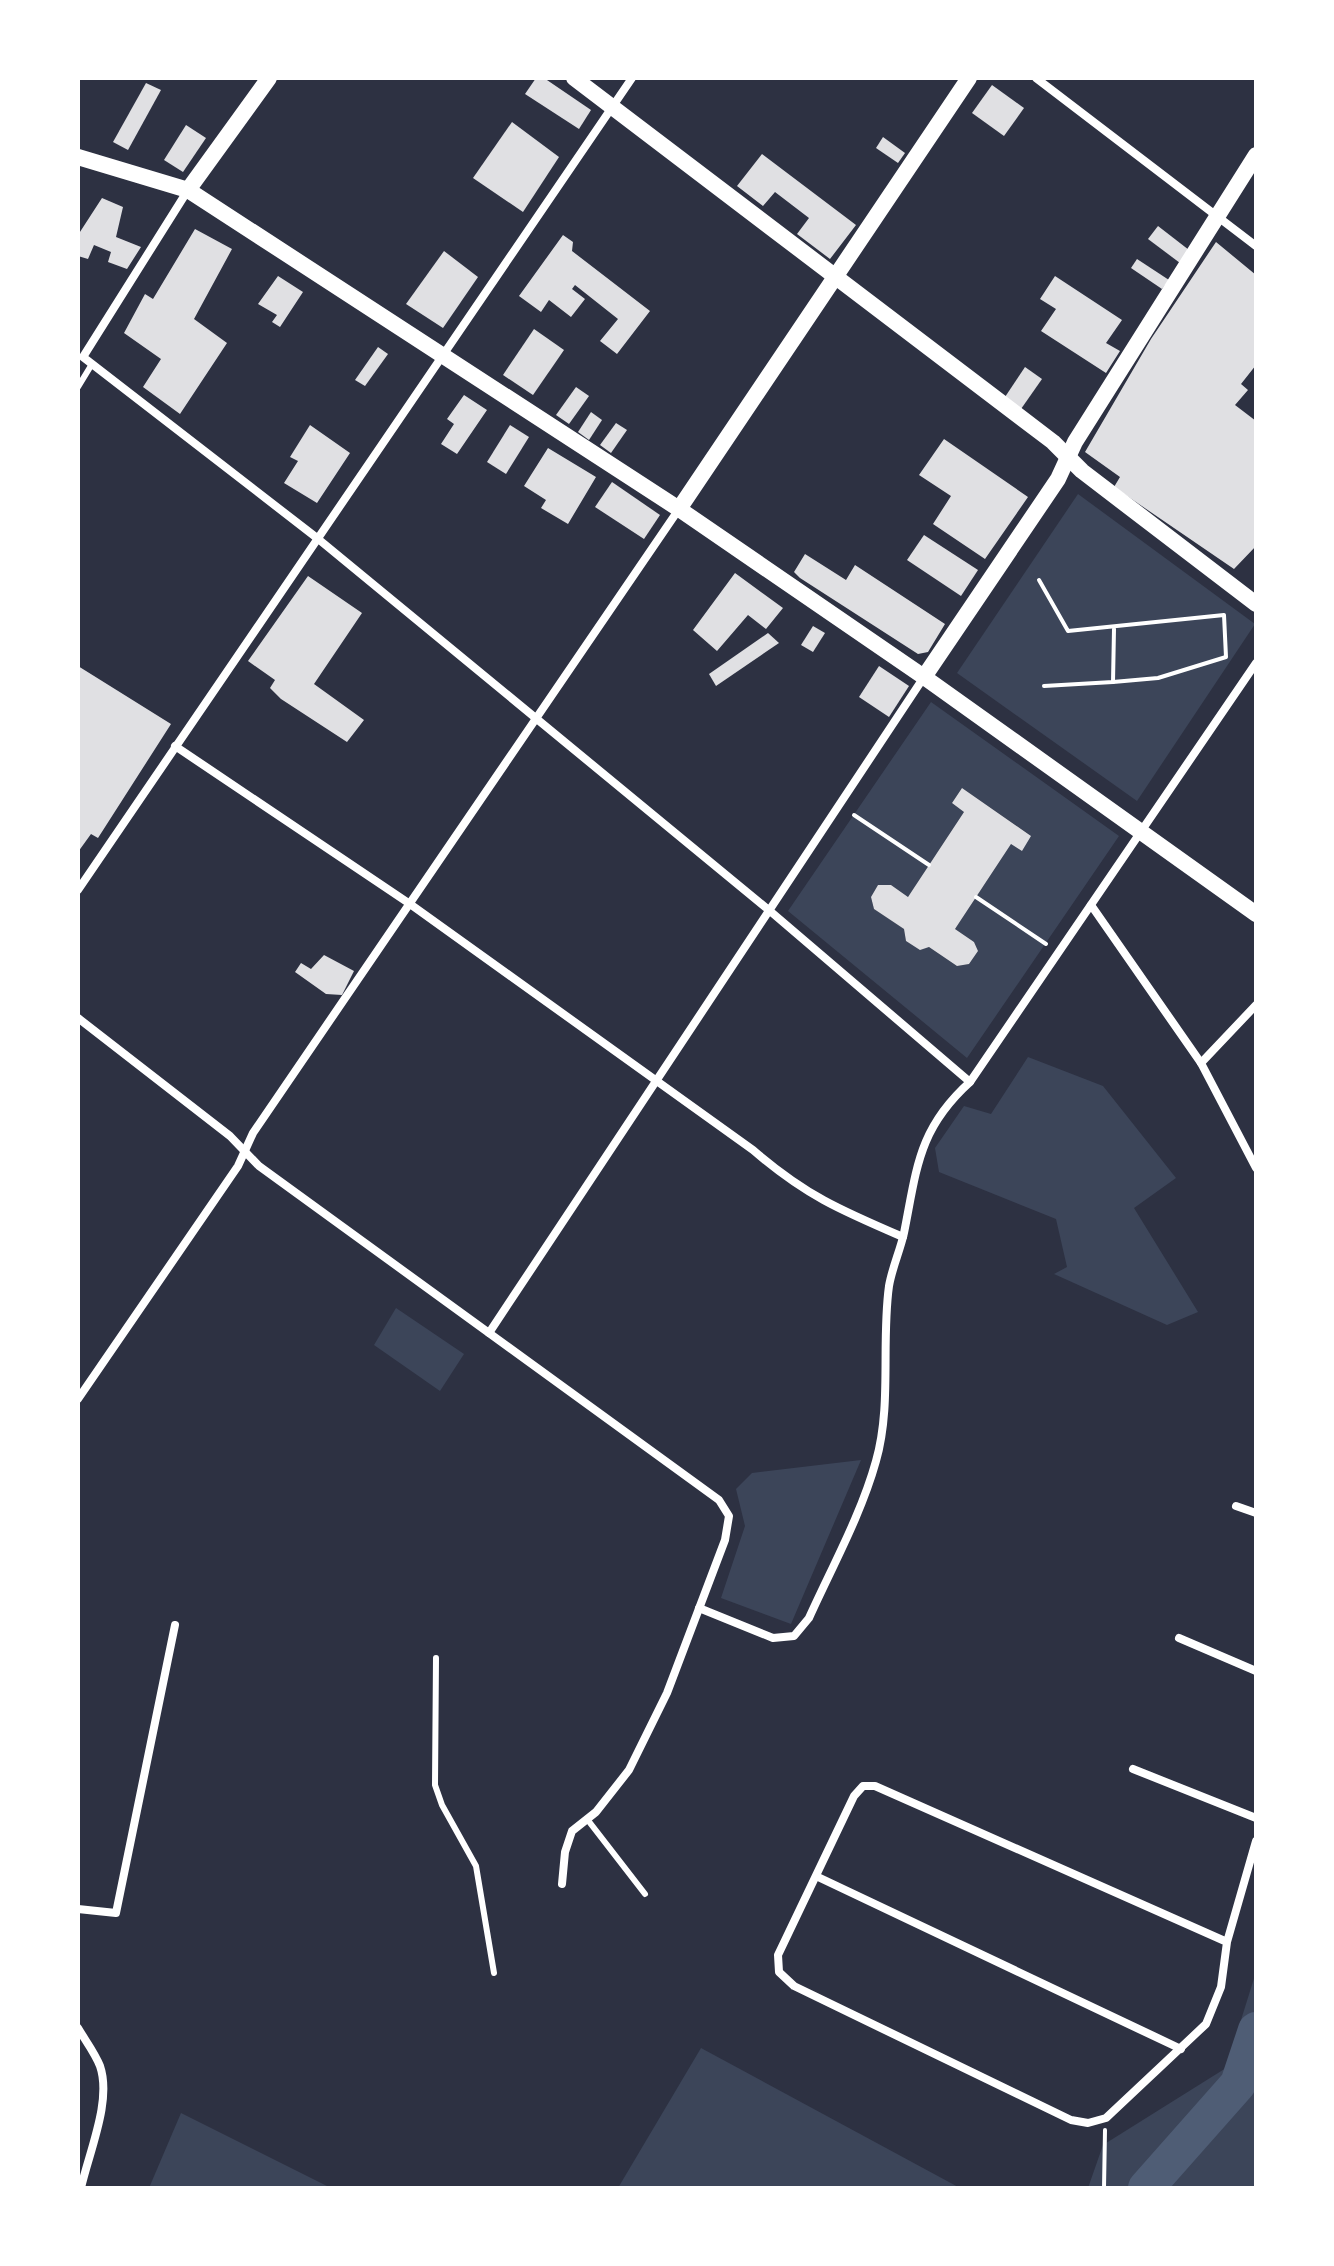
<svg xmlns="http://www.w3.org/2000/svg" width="1334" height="2266" font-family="'Work Sans',sans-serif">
<rect width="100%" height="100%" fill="#2d3142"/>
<g fill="#3c4559" fill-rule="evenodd">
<polygon points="1078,494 1255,624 1137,801 957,673"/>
<path d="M931,702L1119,836L967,1058L788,911ZM962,788L1030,835L1022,851L1011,844L955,929L974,942L978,951L969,964L957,966L929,947L920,949L906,941L904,929L874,909L871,897L878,885H891L908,897L964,812L952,803Z"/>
<polygon points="1028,1057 1103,1086 1176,1178 1134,1208 1198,1312 1167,1325 1054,1274 1067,1267 1056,1219 939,1172 935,1148 964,1106 991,1114"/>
<polygon points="396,1308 464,1354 440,1391 374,1345"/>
<polygon points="861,1460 791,1624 721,1598 745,1526 736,1489 752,1473"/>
<polygon points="1256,1972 1256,2188 1088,2188 1103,2145 1226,2068"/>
<polygon points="701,2048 960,2188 618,2188"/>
<polygon points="181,2113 331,2188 149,2188"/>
</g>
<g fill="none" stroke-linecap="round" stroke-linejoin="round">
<polyline stroke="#4f5d75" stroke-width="36" points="1146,2188 1238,2084 1256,2030"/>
</g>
<g fill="#e0e0e3">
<polygon points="536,78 544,78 591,110 579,129 525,94"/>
<polygon points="146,83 161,90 128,150 113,142"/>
<polygon points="992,85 1024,108 1004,136 972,113"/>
<polygon points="512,122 559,157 523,212 473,178"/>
<polygon points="186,125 206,138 183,172 164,160"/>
<polygon points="883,137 905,153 898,163 876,148"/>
<polygon points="762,154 856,225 830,259 797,234 809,218 775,192 763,206 737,186"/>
<polygon points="102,198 123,207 116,237 141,247 127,269 108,262 111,252 94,245 88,259 78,256 78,235"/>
<polygon points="1158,226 1189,250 1180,263 1148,239"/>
<polygon points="195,229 232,249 194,319 227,343 180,414 143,387 161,359 124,333 145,294 153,299"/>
<polygon points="563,235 573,242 572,251 650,311 617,354 600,341 618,319 575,285 572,289 585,299 571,317 549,300 541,312 519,296"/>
<polygon points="1216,242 1256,275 1256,365 1241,384 1248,390 1235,405 1256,421 1256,546 1234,569 1114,487 1120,477 1085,452 1151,339"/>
<polygon points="444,251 478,277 443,328 406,304"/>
<polygon points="1137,259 1169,280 1162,289 1131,268"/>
<polygon points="278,276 303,292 280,327 272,322 277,315 258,304"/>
<polygon points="1055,276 1122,320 1106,343 1120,351 1106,373 1041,331 1056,309 1040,299"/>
<polygon points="534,329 564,350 533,395 503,375"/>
<polygon points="378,347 388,354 365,386 355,380"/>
<polygon points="1025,367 1042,379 1021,409 1005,397"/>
<polygon points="576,387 589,396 569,424 556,415"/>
<polygon points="464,395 487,410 457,454 441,444 454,424 447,419"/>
<polygon points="591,412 602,420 589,440 578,432"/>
<polygon points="616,423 627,430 611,453 600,445"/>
<polygon points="310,425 350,453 317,503 284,483 298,461 290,457"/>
<polygon points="510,425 529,437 506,474 487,462"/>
<polygon points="944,439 1028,497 985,559 933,524 951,496 919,475"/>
<polygon points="548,448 596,477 568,524 541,508 546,500 524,486"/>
<polygon points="612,482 660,515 644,539 595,507"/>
<polygon points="924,535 978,570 961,596 907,560"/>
<polygon points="805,554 846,580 855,565 945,624 928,652 918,654 800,578 794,572"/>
<polygon points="735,573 783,608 766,629 748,615 717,651 693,630"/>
<polygon points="308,576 362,613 314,684 364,720 347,742 281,699 270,688 275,680 248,661"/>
<polygon points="813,626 825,633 813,652 801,645"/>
<polygon points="768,633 779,643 716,686 709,674"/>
<polygon points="78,666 171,724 98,838 91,834 78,852"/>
<polygon points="879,666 909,686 889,717 859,697"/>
<polygon points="962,788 1031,836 1022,851 1011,844 955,929 974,942 978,951 969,964 957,966 929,947 920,950 906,941 904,929 874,909 871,897 878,885 891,885 908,897 964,812 952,803"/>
<polygon points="324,955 354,971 342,995 326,994 295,972 301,963 311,969"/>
</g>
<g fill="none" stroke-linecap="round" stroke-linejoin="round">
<g stroke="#fff" stroke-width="4">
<polyline points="1039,580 1068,631 1224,615 1226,657 1158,678 1113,682"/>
<polyline points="1044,686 1113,682 1114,629"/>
<polyline points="854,815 929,865"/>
<polyline points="976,897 1046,944"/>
<polyline points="1104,2188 1105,2130"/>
</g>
<g stroke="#fff" stroke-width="6">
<polyline points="78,387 92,364"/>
<polyline points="436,1658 435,1785 442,1805 476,1866 494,1973"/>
<polyline points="587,1819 645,1894"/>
</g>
<g stroke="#fff" stroke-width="8">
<polyline points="1036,78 1256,246"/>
<polyline points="188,190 83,357 317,538 770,911 970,1082"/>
<path d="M175,746L410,904L753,1150C805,1195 840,1210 903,1237"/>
<polyline points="78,890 632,78"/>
<polyline points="1091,905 1201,1063 1256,1168"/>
<polyline points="78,1018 230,1136 259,1166 719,1500 729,1516 725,1540 667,1693 629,1770 596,1812 572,1831 565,1852 562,1884"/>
<polyline points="1201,1063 1256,1005"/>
<polyline points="489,1333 924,677"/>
<polyline points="78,1399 238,1166 253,1133 679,509"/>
<polyline points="1236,1506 1256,1513"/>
<path d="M699,1608L773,1638L794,1636L809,1618C832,1567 861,1515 876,1461C892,1405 881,1343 889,1286C892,1268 900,1251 904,1233C917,1168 918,1129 970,1082L1256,663"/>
<polyline points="1179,1638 1256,1671"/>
<polyline points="1133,1769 1256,1818"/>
<polyline points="818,1877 1181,2049"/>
<polyline points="78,1909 116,1913 175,1625"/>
<polyline points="1227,1942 875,1786 863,1786 854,1796 778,1955 779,1972 794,1986 1071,2120 1088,2123 1106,2118 1206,2024 1221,1987 1227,1942 1256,1841"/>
<path d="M78,2028C85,2040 95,2053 100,2066C112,2101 89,2152 81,2188"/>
</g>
<g stroke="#fff" stroke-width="16">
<polyline points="574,78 1053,442 1082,471 1256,604"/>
<polyline points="78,157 188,190 679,509 924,677 1256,914"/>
<polyline points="188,190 269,78"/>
<polyline points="679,509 969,78"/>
<polyline points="924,677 1058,479 1075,442 1256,155"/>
</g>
</g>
<rect width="1334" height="2266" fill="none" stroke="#ffffff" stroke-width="160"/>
</svg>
